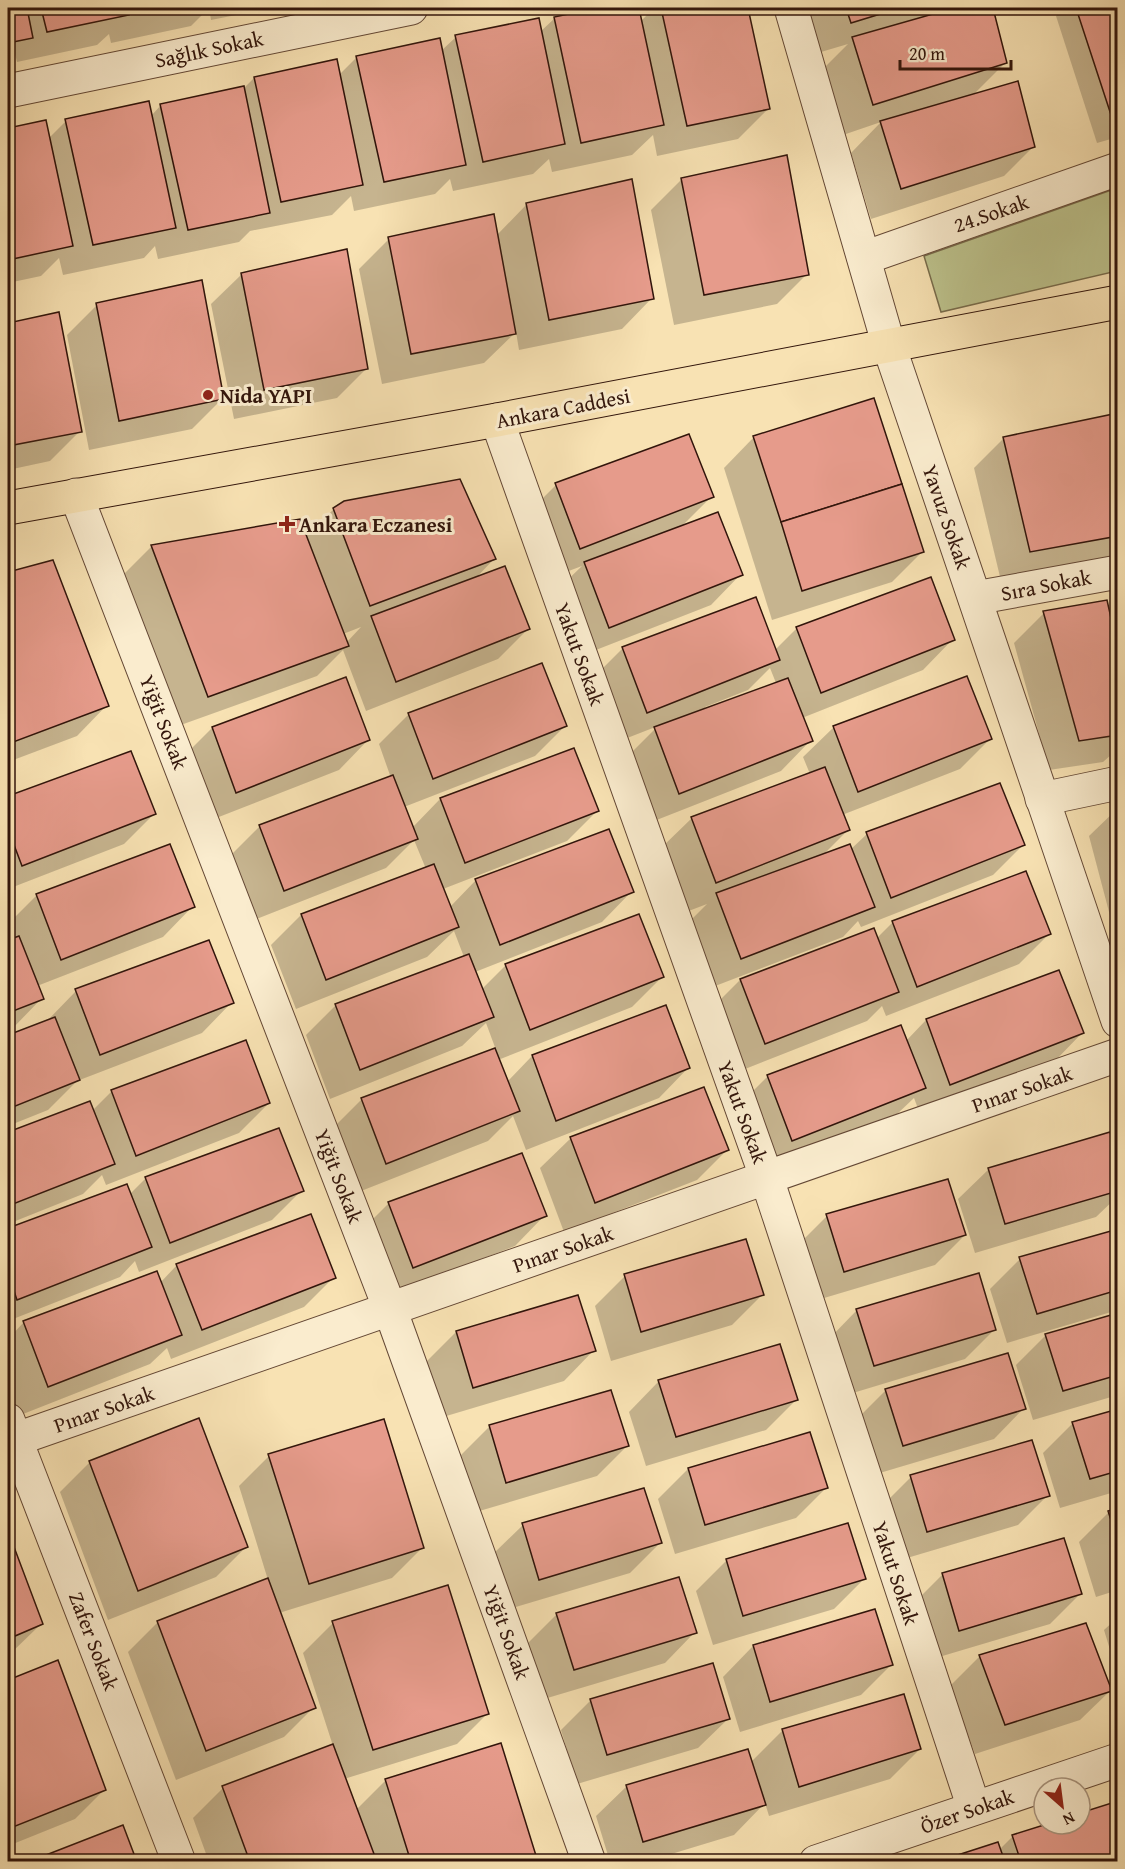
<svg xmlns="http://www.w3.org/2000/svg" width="1125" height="1869" font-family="'Gentium Book Plus',serif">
<rect width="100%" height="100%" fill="#f8e2b3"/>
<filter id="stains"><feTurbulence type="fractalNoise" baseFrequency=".00333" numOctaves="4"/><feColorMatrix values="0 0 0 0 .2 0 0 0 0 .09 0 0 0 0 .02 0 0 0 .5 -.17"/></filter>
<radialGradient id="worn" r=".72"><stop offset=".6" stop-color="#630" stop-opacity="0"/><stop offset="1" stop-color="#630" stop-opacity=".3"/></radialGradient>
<polygon fill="#bdc38d" stroke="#786c4c" stroke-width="1.5" points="1117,188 1117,271 941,312 924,256"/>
<g fill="#0003" fill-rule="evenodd">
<polygon points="8,8 271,8 211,20 209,8 191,26 111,43 109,34 97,45 17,62 15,54 8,61"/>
<polygon points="603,8 638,8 641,21 654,8 747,8 768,109 738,139 657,156 653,135 632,155 552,172 549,159 533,174 453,191 450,179 435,194 354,211 351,196 332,215 250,231 239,242 158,259 155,246 144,258 63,275 59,258 41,276 8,283 8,130 45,122 49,138 66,121 151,116 161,105 243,89 254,78 339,75 357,57 441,51 456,37 540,32 555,18"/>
<polygon points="807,8 991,8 1006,62 972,96 1034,146 1004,176 871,219 851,153 881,122 843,135 823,69 848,44 821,52"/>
<polygon points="1064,8 1118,8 1118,137 1097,143 1056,16"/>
<polygon points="681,180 807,274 777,304 674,325 651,210"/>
<polygon points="527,204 652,298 622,329 519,350 516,332 484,363 382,384 359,269 389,239 497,235"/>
<polygon points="242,274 367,368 337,398 234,419 211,304"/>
<polygon points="97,305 222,399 192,429 89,450 67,335"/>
<polygon points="58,313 80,431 50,461 8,470 8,325"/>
<polygon points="1118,415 1118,557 1001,581 974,468 1004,438"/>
<polygon points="754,437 922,552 892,582 772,620 724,468"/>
<polygon points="556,485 712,496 681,527 741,574 711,605 578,657 554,593 582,566 550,578 526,515"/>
<path d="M334,509L494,559L475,579L528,629L498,659L366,711L343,650L317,676L178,726L121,577L151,547L299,521L305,537ZM361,627L346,643L343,634Z"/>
<polygon points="52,562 107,705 77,736 8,762 8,574"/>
<polygon points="1115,602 1118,602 1118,765 1113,766 1111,755 1103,762 1049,770 1014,643 1044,613 1107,610"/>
<path d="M797,628L953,639L923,670L802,718L811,740L781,771L649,823L625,759L658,726L617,742L593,678L623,648L775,650ZM770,668L776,683L706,710L705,707L748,690Z"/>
<polygon points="345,679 369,739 339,770 206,822 182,758 212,728"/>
<polygon points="409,714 565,726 535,756 404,807 412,828 440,799 597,811 567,841 443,889 450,907 476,880 632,891 602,922 475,972 482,989 506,965 662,977 632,1007 498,1060 507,1082 532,1056 665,1007 689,1067 659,1098 526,1150 513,1116 488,1141 356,1193 332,1129 362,1099 496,1050 486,1023 462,1046 330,1099 306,1035 336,1005 464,957 454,931 427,957 296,1009 271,945 301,915 426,869 414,840 386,868 254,920 230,856 260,826 391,778 379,744"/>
<polygon points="834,727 990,739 960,769 842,815 848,830 823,855 850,850 867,834 999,785 1023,845 993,875 861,927 858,921 843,937 710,988 686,925 707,904 686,912 661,848 692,818 810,774 803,757"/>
<polygon points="130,753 154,814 124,844 8,889 8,798"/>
<polygon points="1118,808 1118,946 1089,836"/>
<polygon points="37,895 193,906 163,937 37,986 42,998 12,1029 8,1030 8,942 12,940 8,924"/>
<polygon points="893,922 1049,934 1019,964 886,1016 882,1006 867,1021 735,1073 710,1010 740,980 876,939"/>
<polygon points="1059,972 1083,1032 1053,1063 920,1114 914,1098 894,1117 762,1170 738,1106 768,1076 906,1041 926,1020"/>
<polygon points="76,991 232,1002 202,1033 77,1081 48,1110 8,1126 8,1037 46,1022"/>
<polygon points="112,1091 269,1103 239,1133 106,1185 102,1175 83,1194 8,1224 8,1133 89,1103 92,1111"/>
<polygon points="571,1138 727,1150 697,1180 564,1232 540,1168"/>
<polygon points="1118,1160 1118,1196 1096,1217 975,1253 958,1199 989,1169"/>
<polygon points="146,1178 302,1190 272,1220 139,1272 135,1261 120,1277 8,1321 8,1230 126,1186 129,1195"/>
<polygon points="389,1203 545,1215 515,1246 382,1297 358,1234"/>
<polygon points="827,1216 965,1235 935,1265 814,1301 797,1246"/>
<polygon points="1118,1230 1118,1310 1007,1343 990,1289 1020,1259"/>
<polygon points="177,1265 334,1277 304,1307 171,1359 167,1348 150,1364 18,1416 8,1388 8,1339 24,1322 160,1283"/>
<polygon points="625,1276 762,1295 732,1325 611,1361 595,1306"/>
<polygon points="857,1310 995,1329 965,1359 843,1396 827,1341"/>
<polygon points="1118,1314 1118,1395 1033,1420 1016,1365 1046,1335"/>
<polygon points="456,1332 594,1350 564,1381 443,1417 426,1362"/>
<polygon points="659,1381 796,1400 766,1430 646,1466 629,1412"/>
<polygon points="886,1390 1024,1408 994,1439 873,1475 856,1420"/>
<polygon points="610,1392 627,1446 597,1476 476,1512 459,1457 489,1427"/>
<polygon points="1118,1410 1118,1491 1060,1508 1043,1453 1073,1423"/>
<polygon points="269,1456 423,1547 392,1578 279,1613 314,1707 284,1737 176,1780 128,1652 158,1622 268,1580 239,1486"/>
<polygon points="90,1462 246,1547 216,1577 108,1620 60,1492"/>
<polygon points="688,1469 826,1488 796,1518 675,1554 658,1499"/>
<polygon points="911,1477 1048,1495 1018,1525 897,1561 881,1507"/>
<polygon points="1118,1510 1118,1590 1096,1597 1079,1542 1109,1512"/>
<polygon points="523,1525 660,1543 630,1573 509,1609 492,1555"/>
<polygon points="8,1535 41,1624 8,1656"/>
<polygon points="1063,1540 1080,1594 1050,1624 929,1660 912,1605 942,1575"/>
<polygon points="727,1560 864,1579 834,1609 713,1645 696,1591"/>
<polygon points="557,1614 695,1632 665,1663 544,1699 527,1644"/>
<polygon points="1118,1617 1118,1676 1104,1630"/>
<polygon points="333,1623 487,1714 457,1744 344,1779 356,1810 386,1780 537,1862 209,1862 193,1818 223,1788 333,1746 303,1653"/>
<polygon points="753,1646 891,1665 861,1695 740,1732 723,1677"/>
<polygon points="980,1656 1111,1690 1080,1720 975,1754 950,1686"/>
<polygon points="57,1662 105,1789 75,1819 8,1846 8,1682"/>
<polygon points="591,1700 729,1718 698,1748 577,1784 561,1730"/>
<polygon points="783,1730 920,1749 890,1779 769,1816 765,1803 734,1835 645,1862 610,1862 596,1816 627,1786 751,1762"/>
<polygon points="1080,1815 1118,1862 941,1862 999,1850 1013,1836 1052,1824 1080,1824"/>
</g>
<g fill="#e69b8b" stroke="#32150b" stroke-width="1.5">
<polygon points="8,8 27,8 33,38 8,43"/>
<polygon points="41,8 128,8 129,15 47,32"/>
<polygon points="139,8 169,8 141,13"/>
<polygon points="598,8 639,8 664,125 581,143 554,17"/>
<polygon points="661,8 748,8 770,109 687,126"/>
<polygon points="846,8 900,8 851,23"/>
<polygon points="954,8 993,8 1007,63 873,105 852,37"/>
<polygon points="1076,8 1118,8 1118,126 1115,127"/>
<polygon points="539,18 565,144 483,162 455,35"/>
<polygon points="440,38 466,165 384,182 356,56"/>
<polygon points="337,59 363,185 281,202 254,77"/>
<polygon points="1018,81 1035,147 901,189 880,121"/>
<polygon points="244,86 270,213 188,230 160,104"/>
<polygon points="149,101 176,228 93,245 65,119"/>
<polygon points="46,120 73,246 8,260 8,128"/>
<polygon points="787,155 809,275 704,295 681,178"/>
<polygon points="632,179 654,299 549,320 526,203"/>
<polygon points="494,214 516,334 411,354 388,237"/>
<polygon points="347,249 368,369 264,390 241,273"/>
<polygon points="202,280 224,399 119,421 96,303"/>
<polygon points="59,312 82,432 8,446 8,323"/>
<polygon points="874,398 902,484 781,522 753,436"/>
<polygon points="1118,413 1118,536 1030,552 1003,437"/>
<polygon points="689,434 714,497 580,549 555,483"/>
<polygon points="460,479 496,559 370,606 333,508 344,501"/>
<polygon points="902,484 924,552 802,591 781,522"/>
<polygon points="718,512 743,575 609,628 584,562"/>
<polygon points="300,519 349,646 208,697 151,545"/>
<polygon points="53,560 109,706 8,744 8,572"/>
<polygon points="505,566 530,629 396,682 371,616"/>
<polygon points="931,577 955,640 821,693 796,627"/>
<polygon points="756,597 780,660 647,713 622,647"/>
<polygon points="1107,600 1118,650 1118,735 1079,741 1043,611"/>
<polygon points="542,663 567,726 433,779 408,713"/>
<polygon points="967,676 992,739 858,792 833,726"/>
<polygon points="346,677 370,740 236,793 212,727"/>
<polygon points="788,678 813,741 679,794 654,727"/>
<polygon points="574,748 599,811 465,863 440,798"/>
<polygon points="131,751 156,814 22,866 8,829 8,796"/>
<polygon points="825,767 850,830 716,883 691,817"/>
<polygon points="393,775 418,839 284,891 259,825"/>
<polygon points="1000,783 1025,845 891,898 866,832"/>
<polygon points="609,829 634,892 500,945 475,879"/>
<polygon points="170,844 195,907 61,960 36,894"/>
<polygon points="850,844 875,907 741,959 716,893"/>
<polygon points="434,864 459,927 326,980 301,914"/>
<polygon points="1026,871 1051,934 917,987 892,921"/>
<polygon points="639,914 664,977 530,1030 505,964"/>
<polygon points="874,928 899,992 765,1044 740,979"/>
<polygon points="19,936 44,999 8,1013 8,940"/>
<polygon points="209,940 234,1003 100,1055 75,989"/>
<polygon points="469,954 494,1017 360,1070 335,1004"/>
<polygon points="1059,970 1084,1033 950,1085 926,1019"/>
<polygon points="666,1005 690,1068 556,1121 532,1055"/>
<polygon points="55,1017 80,1080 8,1109 8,1035"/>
<polygon points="901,1025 926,1088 792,1141 767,1075"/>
<polygon points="246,1040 270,1103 136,1156 111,1090"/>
<polygon points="495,1048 520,1111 386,1164 361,1098"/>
<polygon points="704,1087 729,1150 595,1203 570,1137"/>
<polygon points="90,1101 115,1164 8,1206 8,1132"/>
<polygon points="279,1128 304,1191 170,1243 145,1177"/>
<polygon points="1110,1132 1118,1155 1118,1191 1005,1224 988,1168"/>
<polygon points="522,1153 547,1216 413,1268 388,1202"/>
<polygon points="948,1179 966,1235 844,1272 826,1214"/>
<polygon points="127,1184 152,1247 17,1300 8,1273 8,1228"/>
<polygon points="311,1214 336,1278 202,1330 176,1264"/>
<polygon points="1118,1229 1118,1290 1037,1314 1019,1257"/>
<polygon points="746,1239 764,1295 641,1332 624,1274"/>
<polygon points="157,1271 182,1335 48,1387 23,1321"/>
<polygon points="979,1273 996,1330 874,1366 856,1309"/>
<polygon points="578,1295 596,1351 473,1388 456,1331"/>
<polygon points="1118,1313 1118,1375 1063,1391 1045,1334"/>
<polygon points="780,1344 798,1400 676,1437 658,1380"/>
<polygon points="1008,1353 1026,1409 903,1446 885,1389"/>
<polygon points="611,1390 629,1446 506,1483 489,1425"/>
<polygon points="1118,1409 1118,1471 1090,1479 1072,1422"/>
<polygon points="199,1418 248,1547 138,1591 89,1461"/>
<polygon points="384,1419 424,1548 309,1584 268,1454"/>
<polygon points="810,1432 828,1488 705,1525 688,1468"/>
<polygon points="1032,1440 1050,1496 927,1532 910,1475"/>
<polygon points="644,1488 662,1543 539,1580 522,1523"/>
<polygon points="1118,1508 1118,1541 1108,1511"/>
<polygon points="848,1523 866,1579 743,1616 726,1559"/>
<polygon points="8,1531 43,1624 8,1639"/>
<polygon points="1064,1538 1082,1594 959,1631 942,1573"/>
<polygon points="679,1577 697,1633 574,1670 556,1613"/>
<polygon points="268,1578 316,1708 206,1751 157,1621"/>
<polygon points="448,1585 489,1714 373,1750 332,1621"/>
<polygon points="875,1609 893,1665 770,1702 753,1645"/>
<polygon points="1086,1623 1112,1691 1005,1725 979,1655"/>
<polygon points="58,1660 106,1790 8,1829 8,1680"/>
<polygon points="713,1663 730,1719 607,1755 590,1699"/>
<polygon points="904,1694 921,1749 799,1787 782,1729"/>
<polygon points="501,1743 538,1862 411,1862 385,1779"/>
<polygon points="333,1744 377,1862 250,1862 222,1786"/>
<polygon points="748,1749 766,1805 643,1842 626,1785"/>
<polygon points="1118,1801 1118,1862 1021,1862 1012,1835 1047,1824 1080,1824 1080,1813"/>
<polygon points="123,1825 137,1862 28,1862"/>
<polygon points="998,1842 1005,1862 936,1862"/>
</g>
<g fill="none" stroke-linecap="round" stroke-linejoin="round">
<defs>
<g id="minor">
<polyline points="791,8 889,346 1118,1021"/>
<polyline points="8,91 411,8"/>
<polyline points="864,258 1118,169"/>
<polyline points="497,420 767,1179 974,1808"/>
<polyline points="76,495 390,1309 589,1862"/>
<polyline points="975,598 1118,572"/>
<polyline points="1042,799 1118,783"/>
<polyline points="8,1420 179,1862"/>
<polyline points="8,1442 1118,1055"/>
<polyline points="816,1862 1118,1760"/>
</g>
<polyline id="major" points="8,508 497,420 1118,302"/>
</defs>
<use href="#minor" stroke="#644835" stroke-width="35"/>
<use href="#major" stroke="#32150b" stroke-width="35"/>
<use href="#minor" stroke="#faecce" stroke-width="33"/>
<use href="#major" stroke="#f8e2b3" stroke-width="33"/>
</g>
<g fill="#8f2418" stroke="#faecce" stroke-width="2">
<circle cx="208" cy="395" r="6"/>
<path d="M284 515h6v6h6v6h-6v6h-6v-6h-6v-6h6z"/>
</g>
<g text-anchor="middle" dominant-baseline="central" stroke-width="6" stroke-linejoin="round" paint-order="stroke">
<g font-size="21" fill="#32150b" stroke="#faecce">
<text transform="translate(209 49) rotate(-12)">Sağlık Sokak</text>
<text transform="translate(991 213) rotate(-19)">24.Sokak</text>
<text transform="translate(563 408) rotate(-11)">Ankara Caddesi</text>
<text transform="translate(947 517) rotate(71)">Yavuz Sokak</text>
<text transform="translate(1046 585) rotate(-11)">Sıra Sokak</text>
<text transform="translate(580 654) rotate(70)">Yakut Sokak</text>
<text transform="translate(164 722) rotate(69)">Yiğit Sokak</text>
<text transform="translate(1022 1089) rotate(-19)">Pınar Sokak</text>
<text transform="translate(743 1112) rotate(70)">Yakut Sokak</text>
<text transform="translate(339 1176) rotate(69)">Yiğit Sokak</text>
<text transform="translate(563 1249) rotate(-19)">Pınar Sokak</text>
<text transform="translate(104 1409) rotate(-19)">Pınar Sokak</text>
<text transform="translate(896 1573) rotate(72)">Yakut Sokak</text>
<text transform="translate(507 1632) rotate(70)">Yiğit Sokak</text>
<text transform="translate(94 1641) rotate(69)">Zafer Sokak</text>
<text transform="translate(967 1811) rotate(-19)">Özer Sokak</text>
</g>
<g font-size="21" font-weight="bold" fill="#32150b" stroke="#faecce" text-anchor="start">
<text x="220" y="395">Nida YAPI</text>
<text x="299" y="524">Ankara Eczanesi</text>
</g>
</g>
<rect width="1125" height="1869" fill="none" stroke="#f8e2b3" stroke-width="30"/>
<rect x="9" y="9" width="1107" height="1851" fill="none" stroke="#32150b" stroke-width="3"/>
<rect x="15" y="15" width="1095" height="1839" fill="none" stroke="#32150b" stroke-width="1.5"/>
<g transform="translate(1062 1806) rotate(152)"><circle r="28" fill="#faecce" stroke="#aa9680" stroke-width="1.5"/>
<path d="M0-4.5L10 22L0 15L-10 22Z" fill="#8f2418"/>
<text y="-9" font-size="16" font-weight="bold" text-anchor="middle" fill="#32150b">N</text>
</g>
<path d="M900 60v9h111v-9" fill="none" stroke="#32150b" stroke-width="3"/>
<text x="909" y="60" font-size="18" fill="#32150b" stroke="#faecce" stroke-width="4.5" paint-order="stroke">20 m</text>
<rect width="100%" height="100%" filter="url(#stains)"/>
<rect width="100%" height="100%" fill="url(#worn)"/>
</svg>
